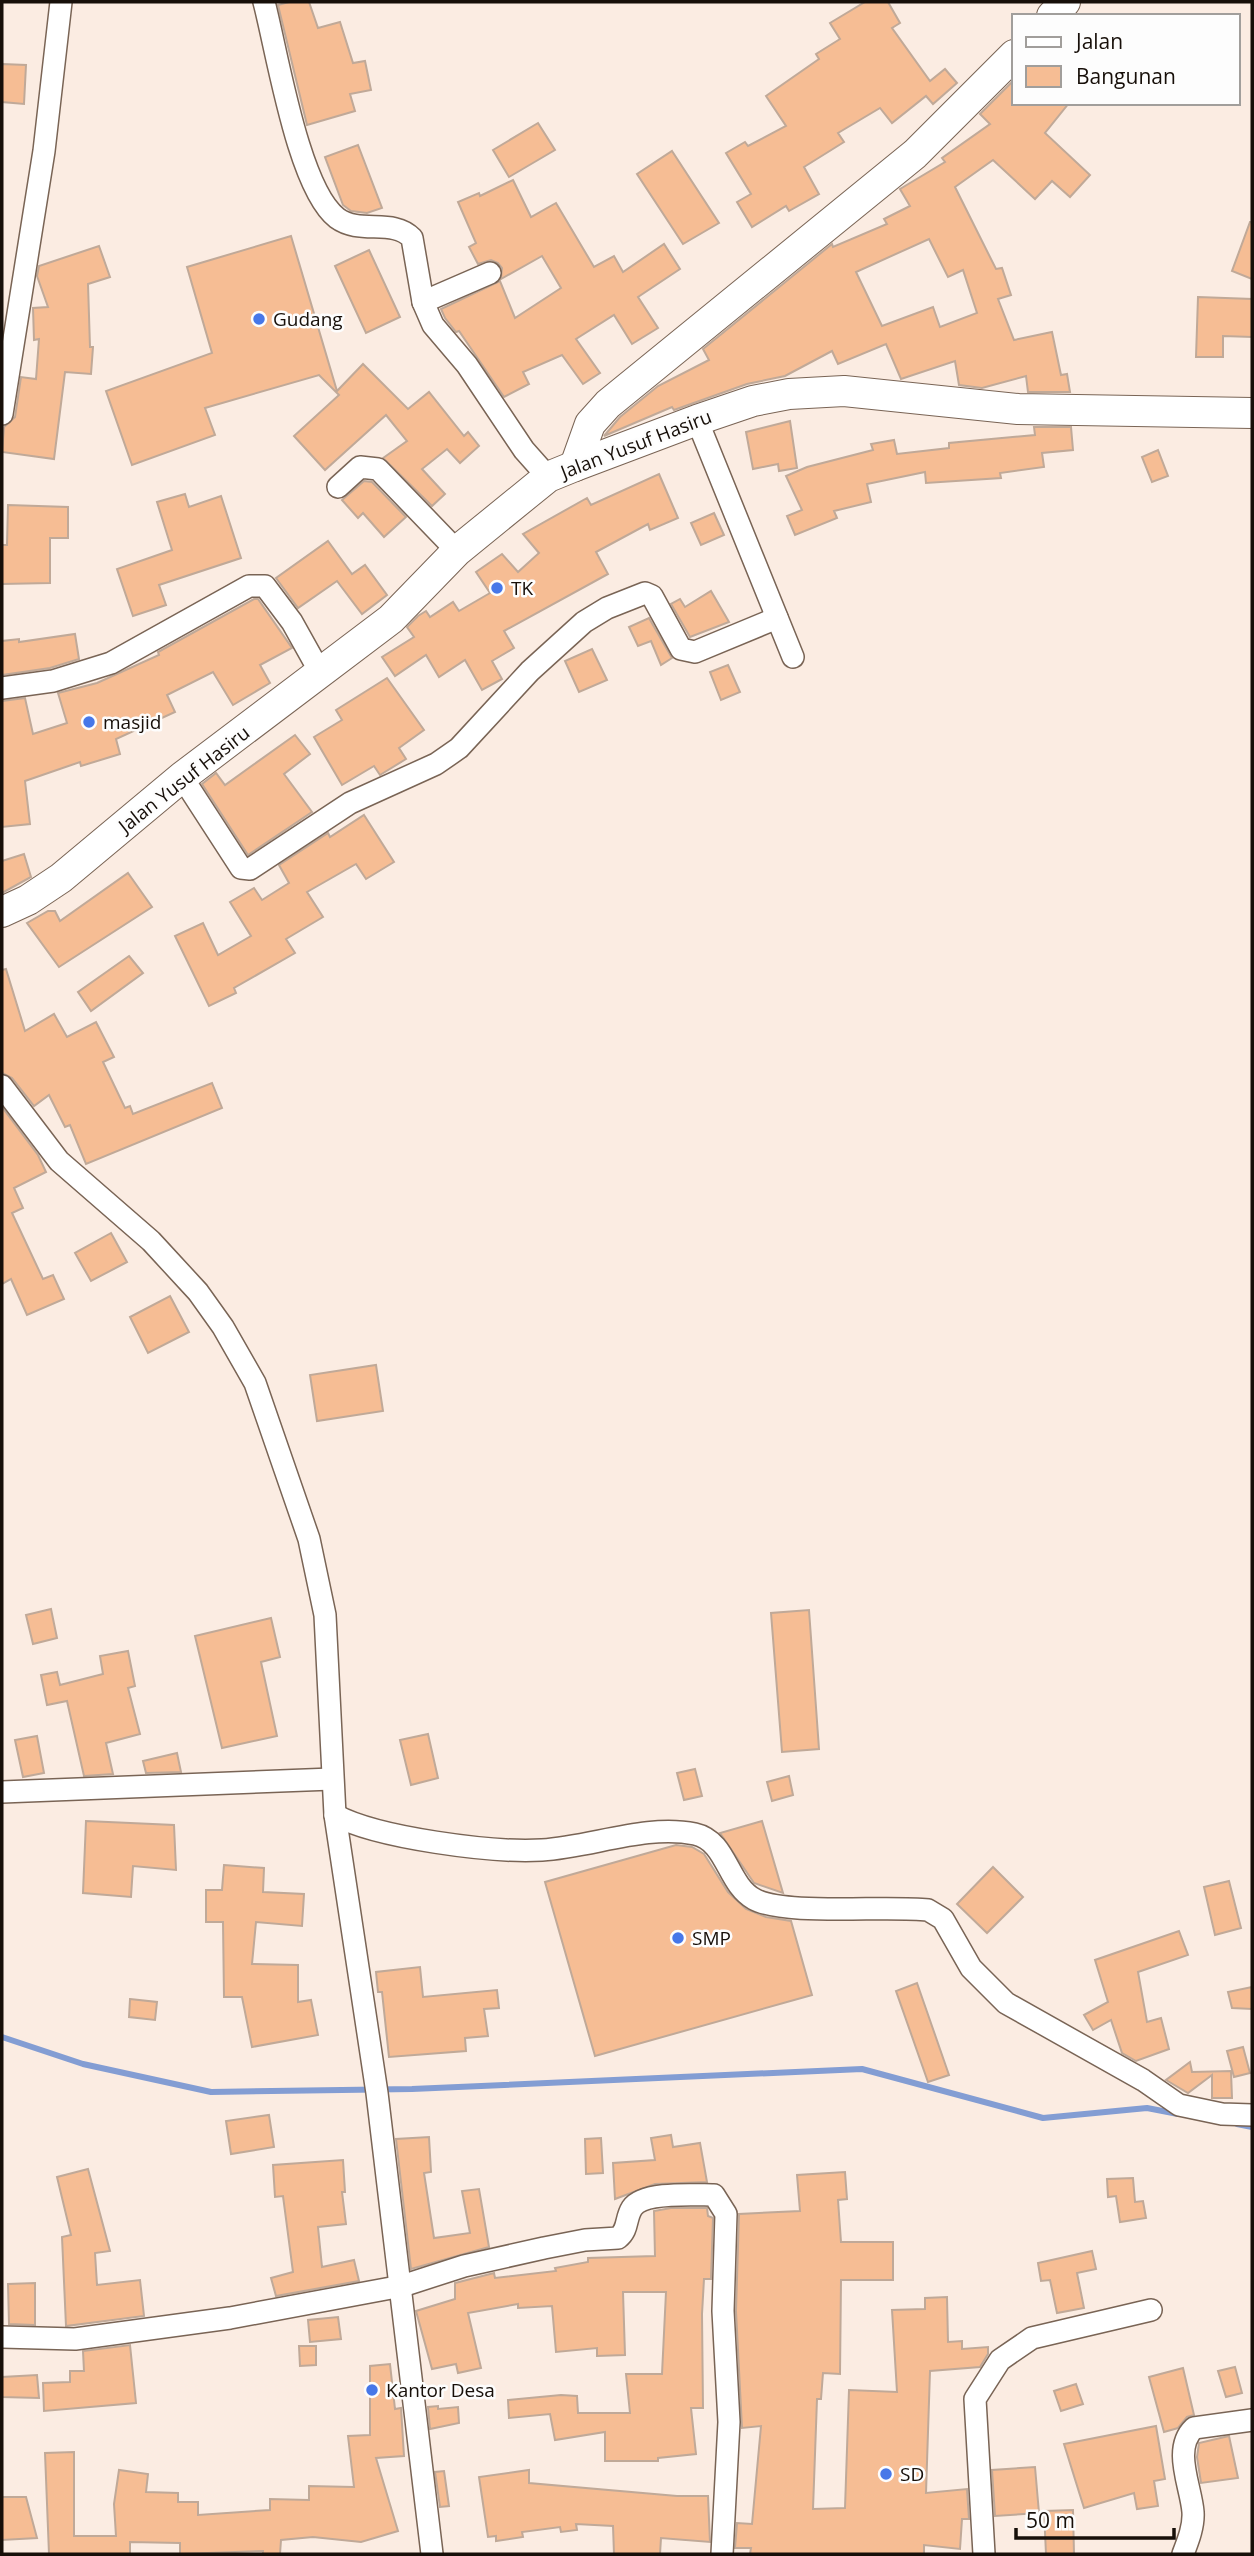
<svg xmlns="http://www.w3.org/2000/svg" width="1254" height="2556" font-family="'Open Sans',sans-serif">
<rect width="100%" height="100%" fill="#fbece2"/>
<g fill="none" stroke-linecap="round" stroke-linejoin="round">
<g stroke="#839dd3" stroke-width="6">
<polyline points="2,2037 83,2064 211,2092 412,2089 862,2069 1043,2118 1147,2108 1178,2114"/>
<polyline points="1237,2124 1252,2127"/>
</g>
</g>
<g fill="#f6bd94" stroke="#c0a998" stroke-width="2" fill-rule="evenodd">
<polygon points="289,2 309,2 318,28 340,22 353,63 365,61 371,90 350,94 355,111 307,125 278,5"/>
<polygon points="865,2 888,2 900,23 892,28 930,81 945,69 957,83 933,104 926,96 892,123 880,108 838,133 844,142 804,167 819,194 789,211 786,206 752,227 737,202 751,194 726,153 745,142 748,146 786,126 766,96 819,59 816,54 840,39 830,23"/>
<polygon points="2,64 26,65 24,104 2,102"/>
<path d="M1014,80V103H1069L1045,133L1090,175L1070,197L1052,181L1035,199L993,160L955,187L996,269L1002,268L1011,295L998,299L1014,340L1052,332L1061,375L1067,374L1070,392H1028L1026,376L982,388L959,385L955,361L901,379L886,344L838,364L832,351L785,376L747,384L674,410L672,407L604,436L620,417L658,386L709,360L703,349L832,244L833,247L887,224L884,219L910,206L900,189L945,162L942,158L990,124L980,114ZM929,239L948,277L963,270L977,313L940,327L933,307L882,326L856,272Z"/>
<polygon points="538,123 555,150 509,177 493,150"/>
<polygon points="358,145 382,208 367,213 351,211 343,205 325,157"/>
<polygon points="672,151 719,223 683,244 637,174"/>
<polygon points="513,180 531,217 556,203 594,267 614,256 623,272 664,244 680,269 638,297 658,328 632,344 614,315 576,339 600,373 583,384 562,355 523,372 529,384 504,397 459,331 456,332 445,318 441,309 500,281 515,318 561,288 542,256 501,279 502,268 498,263 491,260 478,264 469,247 476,243 458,202 479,193 480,196"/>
<polygon points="1250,222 1252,222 1252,279 1232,271"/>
<polygon points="291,236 337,391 363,364 408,409 429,392 464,436 468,432 479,446 460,463 447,449 422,469 445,494 432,506 383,458 407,441 386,415 325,470 294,436 339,395 319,375 205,408 215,435 132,465 106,391 212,353 187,267"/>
<polygon points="99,246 110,277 88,284 90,347 93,347 91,374 65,372 54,459 2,452 4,427 15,417 21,377 36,379 39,339 34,340 33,308 48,307 37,276 39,266"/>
<polygon points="369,250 400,317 366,333 335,266"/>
<polygon points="1198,297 1252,299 1252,337 1223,336 1223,357 1196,357"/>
<polygon points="790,421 797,468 779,471 778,464 753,469 746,432"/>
<polygon points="1034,427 1071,427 1073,450 1042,453 1044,467 1000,473 1001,478 926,483 925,472 867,484 871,502 834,511 837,518 795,535 787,516 802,510 786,476 807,467 873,450 871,444 894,440 897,454 949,448 949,443 1035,435"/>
<polygon points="1158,450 1168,476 1152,482 1142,457"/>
<polygon points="659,474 678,518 650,530 648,524 596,552 608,574 504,631 514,648 492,661 502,679 482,690 465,660 439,677 426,655 395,676 382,657 414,637 407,627 418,616 426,611 430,617 453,602 459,611 490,593 476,572 502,554 518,572 539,553 523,534 587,498 591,505"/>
<polygon points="364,481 372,482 406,517 384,537 363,513 358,518 342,500"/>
<polygon points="185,494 189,507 221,496 241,558 159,585 166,605 133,616 117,569 172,550 157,502"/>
<polygon points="8,505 68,507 68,538 50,538 50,583 2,584 2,545 7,545"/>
<polygon points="714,513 724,535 701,545 691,523"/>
<polygon points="328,541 352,574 365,565 387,595 362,614 337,581 298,608 276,578"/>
<polygon points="711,591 729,622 690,637 671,604 680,599 685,607"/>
<polygon points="254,599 258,599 292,648 260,665 270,683 233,705 213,672 167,695 175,712 116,739 120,754 81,766 80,762 25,781 30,824 2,827 2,701 25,698 33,734 67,723 58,693 97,683 159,655 158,652"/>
<polygon points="649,618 672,658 661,665 651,641 638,646 629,627"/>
<polygon points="75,634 79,659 50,668 2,675 2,641 19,639 19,642"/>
<polygon points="592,649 607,680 579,692 565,661"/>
<polygon points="728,665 740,692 721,700 710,672"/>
<polygon points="387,678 424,730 399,748 406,759 380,775 374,766 342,785 314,737 342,720 336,710"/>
<polygon points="295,735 310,754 284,774 312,812 248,855 202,784 216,773 225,785"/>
<polygon points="364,815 394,862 366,879 356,864 307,892 323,917 286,939 295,953 234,988 236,993 209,1006 175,936 203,923 218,955 251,936 230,902 254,888 262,900 289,883 279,865 328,833 330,837"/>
<polygon points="24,854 31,877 2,893 2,861"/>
<polygon points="128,873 152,907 59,967 27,923 48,911 55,911 60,921"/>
<polygon points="129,956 143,973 91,1011 78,992"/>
<polygon points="6,969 25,1031 54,1014 67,1037 96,1022 114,1057 103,1062 125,1108 130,1106 133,1114 212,1083 222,1108 86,1164 70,1125 65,1127 49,1095 34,1106 12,1078 2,1073 2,970"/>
<polygon points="2,1107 38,1155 46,1172 14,1188 23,1208 12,1213 43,1279 53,1275 64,1299 27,1315 11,1279 2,1284"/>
<polygon points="111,1233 127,1262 91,1281 75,1253"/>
<polygon points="170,1296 189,1332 148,1353 130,1317"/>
<polygon points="376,1365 383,1411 317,1421 310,1375"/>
<polygon points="51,1609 57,1638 33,1644 26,1615"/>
<polygon points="809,1610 819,1749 782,1752 771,1613"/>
<polygon points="271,1618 280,1657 261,1662 277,1736 222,1748 195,1636"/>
<polygon points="128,1651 135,1686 128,1688 140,1734 106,1743 113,1774 84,1776 67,1701 47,1705 41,1675 57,1672 60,1685 103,1674 100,1656"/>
<polygon points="428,1734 438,1778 411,1785 400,1740"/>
<polygon points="37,1736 44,1773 23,1777 15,1740"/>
<polygon points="177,1753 181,1772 146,1773 143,1761"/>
<polygon points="695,1769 702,1796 684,1800 677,1773"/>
<polygon points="789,1776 793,1795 772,1801 767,1782"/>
<polygon points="86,1821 174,1825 176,1870 133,1866 131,1897 83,1893"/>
<polygon points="762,1821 783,1893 754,1883 720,1833"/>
<polygon points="676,1845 692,1847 704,1854 728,1892 746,1909 766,1917 791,1921 812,1995 595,2056 545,1882"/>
<polygon points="224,1865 264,1868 263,1892 304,1894 302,1926 256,1922 252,1964 298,1965 298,2002 311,2000 318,2035 252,2047 242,1997 224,1997 223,1922 206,1922 206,1890 222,1890"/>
<polygon points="993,1867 1023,1897 987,1933 957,1904"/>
<polygon points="1229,1881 1241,1928 1215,1935 1204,1887"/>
<polygon points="1179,1931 1188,1955 1138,1972 1147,2022 1161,2018 1169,2049 1136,2061 1122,2053 1111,2020 1093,2030 1084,2015 1108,2002 1095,1960"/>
<polygon points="420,1967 423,1997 497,1990 499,2008 484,2009 488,2036 465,2038 466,2051 389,2057 382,1992 378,1992 376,1972"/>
<polygon points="917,1983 949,2075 928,2082 896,1991"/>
<polygon points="1252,1987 1252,2009 1232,2008 1228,1992"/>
<polygon points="130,1999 157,2002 155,2020 129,2017"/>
<polygon points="1243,2047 1250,2073 1234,2077 1227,2051"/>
<polygon points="1190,2062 1192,2072 1231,2071 1232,2098 1212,2098 1212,2075 1188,2093 1166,2080"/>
<polygon points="269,2115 274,2147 231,2154 226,2121"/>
<polygon points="671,2135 673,2147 700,2143 707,2182 655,2184 615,2199 613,2163 655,2160 651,2138"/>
<polygon points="429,2137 431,2172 424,2173 434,2238 470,2233 462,2191 479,2189 489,2247 411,2269 396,2139"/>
<polygon points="601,2138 603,2173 586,2174 585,2139"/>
<polygon points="343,2160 345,2192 342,2192 346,2224 318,2227 322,2267 354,2260 359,2281 276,2296 271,2278 293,2272 283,2196 275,2197 273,2165"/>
<polygon points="88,2169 110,2251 95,2253 97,2285 140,2280 144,2316 66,2326 62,2237 71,2235 57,2177"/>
<polygon points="845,2172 847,2199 838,2200 841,2242 893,2242 893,2280 841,2280 840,2374 823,2373 821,2399 817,2399 813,2509 845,2508 849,2390 897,2392 892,2310 925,2309 925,2298 947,2297 948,2342 962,2341 962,2349 988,2347 988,2354 980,2367 930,2371 926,2493 967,2489 969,2519 962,2519 960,2549 924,2545 924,2554 750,2554 751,2548 735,2548 737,2523 752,2524 761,2426 742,2428 736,2311 739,2214 800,2211 797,2175"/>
<polygon points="1133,2178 1135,2202 1143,2201 1146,2218 1120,2222 1116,2196 1108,2197 1107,2179"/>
<polygon points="671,2208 707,2208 708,2216 713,2218 711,2279 704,2279 702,2314 703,2408 691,2408 696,2454 658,2458 658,2461 605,2461 605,2432 555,2440 550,2414 509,2418 508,2400 561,2395 577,2396 578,2413 630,2413 626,2374 662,2374 666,2292 623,2292 625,2355 597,2356 597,2348 556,2352 552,2306 518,2308 518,2304 468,2313 481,2368 458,2373 456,2364 432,2369 416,2311 455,2299 455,2283 494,2273 495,2278 556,2271 555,2268 588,2262 588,2258 655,2256 654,2211"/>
<polygon points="1092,2251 1096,2269 1077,2273 1084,2308 1057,2313 1050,2280 1041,2281 1038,2263"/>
<polygon points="35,2283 35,2325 9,2324 8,2284"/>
<polygon points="338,2317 341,2339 310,2342 308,2320"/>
<polygon points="130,2345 136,2403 44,2411 43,2383 70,2382 70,2371 84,2371 83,2351"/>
<polygon points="299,2346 316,2346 316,2365 300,2366"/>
<polygon points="390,2364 395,2409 401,2408 404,2456 376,2458 398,2531 361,2542 313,2537 281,2540 280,2554 263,2554 263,2551 180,2554 180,2543 130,2542 130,2554 49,2554 45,2453 74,2452 74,2536 116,2536 114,2504 119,2470 148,2474 146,2492 178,2493 178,2502 198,2502 198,2515 270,2510 270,2499 309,2500 309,2486 354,2487 348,2436 370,2435 370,2366"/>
<polygon points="1235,2367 1242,2393 1226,2397 1218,2371"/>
<polygon points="1183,2368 1194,2415 1187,2417 1178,2428 1164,2432 1149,2377"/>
<polygon points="37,2375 39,2398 2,2397 2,2377"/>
<polygon points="1076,2384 1083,2404 1061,2411 1054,2391"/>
<polygon points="438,2406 438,2409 458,2407 459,2423 430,2429 428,2407"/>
<polygon points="1156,2426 1165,2479 1154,2481 1158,2506 1137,2509 1134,2493 1084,2508 1064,2444"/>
<polygon points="1229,2436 1238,2478 1201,2483 1197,2457 1199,2443"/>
<polygon points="1035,2467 1039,2513 995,2516 992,2470"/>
<polygon points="529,2470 529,2483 677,2496 708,2496 710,2542 661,2538 660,2554 614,2554 613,2526 576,2524 577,2530 561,2532 560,2527 522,2532 523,2537 496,2541 496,2536 488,2537 479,2477"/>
<polygon points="444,2471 449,2506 440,2507 435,2472"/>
<polygon points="2,2497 26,2497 37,2538 2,2540"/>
<polygon points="1073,2510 1074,2554 1046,2554 1044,2511"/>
</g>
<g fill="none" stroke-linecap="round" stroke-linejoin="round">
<defs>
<g id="street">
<path d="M264,2C277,51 298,188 337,218C360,235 393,218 412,238L423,302L433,325L467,365L524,450L548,477"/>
<polyline points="423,302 490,273"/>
<polyline points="2,414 44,151 61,2"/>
<polyline points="697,420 793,657"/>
<polyline points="338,487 360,467 378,469 457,551"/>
<polyline points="2,688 53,681 111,663 249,586 265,586 292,622 321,674"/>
<polyline points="182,777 241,868 250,869 350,803 436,764 459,748 530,671 584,622 607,608 645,593 652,596 681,649 695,652 777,618"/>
<polyline points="2,1086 59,1161 151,1241 198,1292 223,1327 255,1383 309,1539 325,1615 335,1815 377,2093 432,2554"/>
<polyline points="2,1792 332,1779"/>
<path d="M335,1815C377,1838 493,1853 542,1850C592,1847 646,1824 695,1834C727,1841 727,1884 754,1899C784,1916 887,1905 928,1910L943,1919L971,1968L1006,2003L1143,2080L1179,2105L1222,2114L1252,2115"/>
<path d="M2,2337L75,2339L230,2318L402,2286L464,2266L544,2248L585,2240L618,2238C629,2229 625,2219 632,2208C643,2191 695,2195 714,2195L726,2214L723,2311L729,2422L722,2554"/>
<polyline points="984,2554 975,2399 1000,2360 1032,2338 1151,2310"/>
<path d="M1183,2554C1188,2541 1194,2526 1193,2512C1191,2486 1172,2449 1194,2428L1252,2420"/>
</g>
<g id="secondary">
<polyline points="1052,16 1065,2"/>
<polyline points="575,466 590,424 608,404 915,154 1014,55"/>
<polyline points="2,912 28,900 61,878 182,777 391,619 457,551 548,477 575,466 697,420 753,401 789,394 844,391 1018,409 1252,413"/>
</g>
</defs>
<use href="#street" stroke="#796455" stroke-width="24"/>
<use href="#secondary" stroke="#796455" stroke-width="32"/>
<use href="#street" stroke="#fff" stroke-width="21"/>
<use href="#secondary" stroke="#fff" stroke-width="30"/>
</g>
<g fill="#4777e8" stroke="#fdfdfd" stroke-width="2.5">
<circle cx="259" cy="319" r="7"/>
<circle cx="497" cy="588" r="7"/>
<circle cx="89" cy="722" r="7"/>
<circle cx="678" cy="1938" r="7"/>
<circle cx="372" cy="2390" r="7"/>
<circle cx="886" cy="2474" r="7"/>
</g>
<g text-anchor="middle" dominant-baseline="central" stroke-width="5" stroke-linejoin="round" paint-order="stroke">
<g font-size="19" fill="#170f09" stroke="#fdfdfd" text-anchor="start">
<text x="273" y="319">Gudang</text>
<text x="511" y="588">TK</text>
<text x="103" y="722">masjid</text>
<text x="692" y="1938">SMP</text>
<text x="386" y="2390">Kantor Desa</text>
<text x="900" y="2474">SD</text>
</g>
<g font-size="19" fill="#170f09" stroke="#fdfdfd">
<text transform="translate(636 444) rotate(-21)">Jalan Yusuf Hasiru</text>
<text transform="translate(184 779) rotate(-38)">Jalan Yusuf Hasiru</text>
</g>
</g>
<rect width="1254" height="2556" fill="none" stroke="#170f09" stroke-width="7"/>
<rect x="1012" y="14" width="228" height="91" fill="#fdfdfd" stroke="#a19e9b" stroke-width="2"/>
<rect x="1026" y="37" width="35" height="10" fill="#ffffff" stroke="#a19e9b" stroke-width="2"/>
<text x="1076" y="49" font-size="21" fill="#170f09">Jalan</text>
<rect x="1026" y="66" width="35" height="21" fill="#f6bd94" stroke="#a19e9b" stroke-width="2"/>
<text x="1076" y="84" font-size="21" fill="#170f09">Bangunan</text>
<path d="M1016 2528v10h158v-10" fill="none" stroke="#170f09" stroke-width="3.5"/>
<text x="1026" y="2528" font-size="21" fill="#170f09" stroke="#fdfdfd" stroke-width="5" paint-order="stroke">50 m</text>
</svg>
